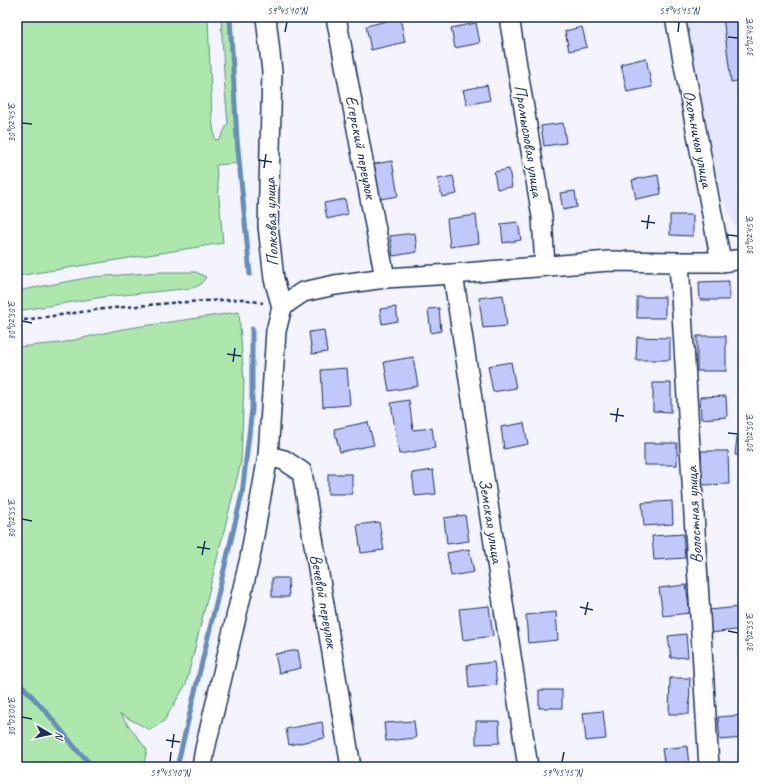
<svg xmlns="http://www.w3.org/2000/svg" width="760" height="784" font-family="Caveat,sans-serif">
<rect width="100%" height="100%" fill="#f3f4fe"/>
<filter id="ink" filterUnits="userSpaceOnUse"><feTurbulence type="fractalNoise" baseFrequency=".025" numOctaves="2"/><feDisplacementMap in="SourceGraphic" scale="8" xChannelSelector="R" yChannelSelector="G"/><feConvolveMatrix kernelMatrix="1 2 1 2 8 2 1 2 1" color-interpolation-filters="sRGB"/></filter>
<g filter="url(#ink)">
<polygon fill="#e4e7fd" points="681,17 743,17 743,227 735,228 704,153"/>
<g fill="#aee7ac" stroke="#648b85">
<polygon points="17,17 208,17 212,119 215,140 220,139 228,123 225,91 221,17 230,17 240,163 216,165 223,243 17,276"/>
<polygon points="161,272 196,272 206,277 200,285 192,288 103,297 17,311 17,291 92,277"/>
<polygon points="239,312 244,382 241,462 186,684 164,721 150,730 120,714 147,750 143,767 17,767 17,347 61,343 122,329"/>
</g>
<g fill="none" stroke-linecap="round" stroke-linejoin="round">
<g stroke="#668eb9" stroke-width="5">
<polyline points="230,17 237,139 250,274"/>
<polyline points="17,680 48,714 77,750 93,767"/>
<polyline points="177,767 242,494 252,409 252,329"/>
</g>
</g>
<g fill="#c1c9fb" stroke="#1b2f5e">
<polygon points="723,17 743,17 743,80 731,82"/>
<polygon points="400,18 405,42 371,50 366,26"/>
<polygon points="476,23 480,43 455,48 451,28"/>
<polygon points="582,27 587,47 569,51 565,31"/>
<polygon points="646,58 652,87 627,92 621,64"/>
<polygon points="487,85 490,100 467,105 463,90"/>
<polygon points="563,123 566,143 544,146 541,126"/>
<polygon points="392,161 398,196 380,199 374,164"/>
<polygon points="509,169 512,187 497,189 494,172"/>
<polygon points="658,175 661,194 636,199 632,180"/>
<polygon points="453,176 457,194 442,197 438,179"/>
<polygon points="575,191 577,207 563,210 560,193"/>
<polygon points="345,199 348,214 327,219 324,203"/>
<polygon points="476,215 479,243 450,247 447,219"/>
<polygon points="670,215 693,215 693,236 670,235"/>
<polygon points="518,222 521,240 503,243 501,224"/>
<polygon points="415,233 417,252 393,256 390,236"/>
<polygon points="729,281 729,300 700,300 699,282"/>
<polygon points="503,295 507,326 483,328 479,298"/>
<rect x="637" y="297" width="28" height="21"/>
<polygon points="396,307 398,321 382,324 380,309"/>
<polygon points="439,308 441,331 431,333 428,309"/>
<polygon points="324,330 327,352 312,354 309,332"/>
<rect x="697" y="336" width="29" height="35"/>
<polygon points="637,337 670,338 670,360 636,360"/>
<polygon points="413,357 418,386 389,391 384,362"/>
<polygon points="511,362 516,388 493,392 488,366"/>
<polygon points="347,368 350,405 323,407 321,370"/>
<polygon points="653,383 671,383 671,412 653,411"/>
<polygon points="726,396 727,417 701,419 700,397"/>
<polygon points="409,400 413,430 432,428 435,448 399,454 391,403"/>
<polygon points="368,422 374,445 340,452 334,429"/>
<polygon points="524,423 528,444 504,449 501,427"/>
<polygon points="737,437 743,437 743,455 735,455"/>
<rect x="644" y="443" width="33" height="22"/>
<polygon points="701,451 728,451 729,484 702,485"/>
<polygon points="433,470 436,494 415,496 412,473"/>
<rect x="328" y="474" width="24" height="20"/>
<polygon points="672,501 673,524 644,526 642,503"/>
<polygon points="465,515 469,541 447,544 444,518"/>
<polygon points="379,522 384,550 361,553 357,525"/>
<polygon points="683,534 685,558 654,560 652,536"/>
<polygon points="469,549 474,572 451,576 447,553"/>
<polygon points="272,578 288,578 289,597 272,597"/>
<polygon points="686,585 690,613 663,616 659,588"/>
<polygon points="489,606 493,636 463,640 459,609"/>
<polygon points="740,607 743,629 711,633 709,610"/>
<polygon points="556,612 558,640 528,643 526,615"/>
<polygon points="686,634 688,657 671,658 668,636"/>
<polygon points="298,650 301,668 279,673 275,654"/>
<polygon points="494,662 497,685 469,688 467,665"/>
<polygon points="670,678 690,678 689,714 669,714"/>
<rect x="539" y="690" width="23" height="18"/>
<polygon points="603,711 606,739 586,741 583,713"/>
<polygon points="743,715 743,738 720,740 718,717"/>
<polygon points="414,721 416,738 386,741 384,723"/>
<polygon points="476,721 499,721 500,743 476,744"/>
<polygon points="322,722 325,738 289,745 286,729"/>
<polygon points="687,746 689,767 665,767 662,749"/>
</g>
<g fill="none" stroke-linecap="round" stroke-linejoin="round">
<defs>
<g id="minor">
<polyline points="266,17 272,72 268,226 274,279 282,307"/>
<polyline points="336,17 385,278"/>
<polyline points="509,17 542,217 545,266"/>
<polyline points="675,17 721,262"/>
<polyline points="679,262 709,767"/>
<polyline points="453,274 528,767"/>
<polyline points="268,456 284,460 302,472 351,767"/>
<polyline points="202,767 205,749 250,558 268,456 276,331 282,307 291,300 303,292 335,285 385,278 453,274 609,261 679,262 721,262 743,259"/>
</g>
</defs>
<use href="#minor" stroke="#1b2f5e" stroke-width="22"/>
<polyline stroke="#1b2f5e" stroke-width="2.5" stroke-dasharray="4 3" stroke-linecap="butt" points="17,321 103,309 170,303 242,299 263,303"/>
<use href="#minor" stroke="#fff" stroke-width="19"/>
</g>
</g>
<path fill="none" stroke="#1b2f5e" stroke-width="1.5" d="M285,32L287,22M678,32L679,22M728,37L738,38M22,123L32,124M258,160L272,162M264,168L266,154M641,221L655,223M647,229L649,215M728,235L738,236M22,321L32,323M227,354L241,356M233,362L235,348M610,414L624,416M616,422L618,408M728,433L738,434M22,519L32,521M197,547L210,549M202,555L205,541M580,607L593,610M585,615L588,602M728,631L738,633M22,717L32,719M166,740L180,742M172,748L174,734M170,762L171,752M562,762L564,752"/>
<g text-anchor="middle" dominant-baseline="central" stroke-width="3" stroke-linejoin="round" paint-order="stroke">
<g font-size="17" fill="#1b2f5e" stroke="#fff">
<text transform="translate(698 139) rotate(79)">Охотничья улица</text>
<text transform="translate(529 141) rotate(81)">Промысловая улица</text>
<text transform="translate(361 147) rotate(79)">Егерский переулок</text>
<text transform="translate(271 222) rotate(-92)">Полковая улица</text>
<text transform="translate(694 515) rotate(-93)">Волостная улица</text>
<text transform="translate(491 521) rotate(81)">Земская улица</text>
<text transform="translate(324 601) rotate(80)">Вечевой переулок</text>
</g>
</g>
<rect width="760" height="784" fill="none" stroke="#fff" stroke-width="44"/>
<g transform="translate(50 734) rotate(99)" stroke="#ffffff" stroke-width="3" paint-order="stroke">
<path d="M0-3L7 15L0 10L-7 15Z" fill="#1b2f5e"/>
<text y="-6" font-size="11" font-weight="bold" text-anchor="middle" fill="#1b2f5e">N</text>
</g>
<rect x="22" y="22" width="716" height="740" fill="none" stroke="#1b2f5e" stroke-width="1.5"/>
<g font-size="10" text-anchor="middle" fill="#1b2f5e">
<text x="287" y="14">59°45'10"N</text>
<text x="679" y="14">59°45'15"N</text>
<text transform="translate(749 38) rotate(-90)" y="4">30°02'40"E</text>
<text transform="translate(11 123) rotate(-90)" y="4">30°02'45"E</text>
<text transform="translate(749 236) rotate(-90)" y="4">30°02'45"E</text>
<text transform="translate(11 321) rotate(-90)" y="4">30°02'50"E</text>
<text transform="translate(749 434) rotate(-90)" y="4">30°02'50"E</text>
<text transform="translate(11 519) rotate(-90)" y="4">30°02'55"E</text>
<text transform="translate(749 633) rotate(-90)" y="4">30°02'55"E</text>
<text transform="translate(11 717) rotate(-90)" y="4">30°03'00"E</text>
<text x="170" y="776">59°45'10"N</text>
<text x="562" y="776">59°45'15"N</text>
</g>
</svg>
